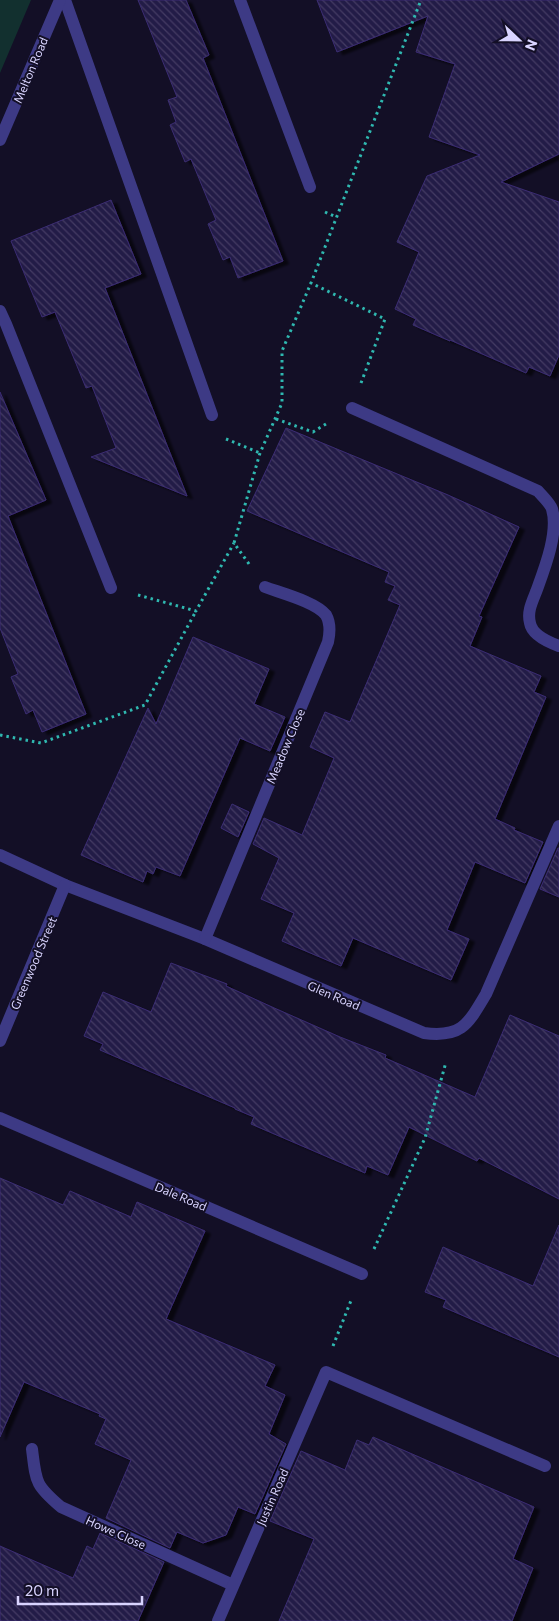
<svg xmlns="http://www.w3.org/2000/svg" width="559" height="1621" font-family="Commissioner,sans-serif">
<defs>
<pattern id="building-back-hatch" width="6" height="6" patternUnits="userSpaceOnUse" patternTransform="scale(1.25)"><rect width="6" height="6" fill="#241b47"/><path d="M-1 5l2 2M0 0l6 6M5-1l2 2" fill="none" stroke="#433b63"/></pattern>
<filter id="shadow"><feDropShadow dx="5.5" dy="3" stdDeviation="1" flood-color="#0009"/></filter>
</defs>
<rect width="100%" height="100%" fill="#130f26"/>
<polygon fill="#12302f" points="0,0 31,0 0,73"/>
<g fill="url(#building-back-hatch)" stroke="#3b2d73" filter="url(#shadow)">
<polygon points="138,0 186,0 209,55 203,58 283,261 238,278 230,257 223,260 208,224 216,220 191,159 185,162 170,125 176,122 168,100 177,97"/>
<polygon points="317,0 559,0 559,154 501,182 559,202 559,355 550,376 529,367 526,373 450,340 450,341 413,325 416,319 395,309 419,252 397,242 427,176 480,155 429,137 455,64 416,52 428,16 337,52"/>
<polygon points="111,200 141,274 105,288 187,496 91,457 116,448 92,386 86,388 55,312 42,317 11,241"/>
<polygon points="0,392 46,500 8,516 86,714 42,732 33,710 26,714 11,677 18,674 0,628"/>
<polygon points="286,428 448,495 519,527 479,616 482,617 470,646 541,676 534,692 546,697 495,819 515,828 514,830 543,842 525,883 475,862 447,930 469,939 451,980 353,938 341,966 282,941 294,913 261,899 279,858 253,844 264,818 302,835 334,758 310,747 325,712 350,722 400,605 388,600 395,586 385,582 389,572 247,511"/>
<polygon points="193,637 269,669 254,704 285,717 270,751 240,738 180,876 156,867 153,874 147,871 143,882 81,855 148,708 156,724"/>
<polygon points="232,804 249,812 238,837 221,828"/>
<polygon points="558,848 559,848 559,897 540,889"/>
<polygon points="171,963 227,984 226,986 272,1007 340,1037 386,1055 385,1058 475,1097 510,1015 559,1036 559,1199 479,1158 477,1161 409,1127 388,1175 367,1166 365,1173 251,1124 254,1117 235,1109 235,1108 100,1050 103,1044 84,1036 103,992 151,1012"/>
<polygon points="0,1178 63,1205 70,1191 131,1217 137,1202 205,1231 166,1319 275,1365 265,1386 285,1395 269,1434 286,1444 255,1514 238,1507 226,1535 203,1543 177,1532 170,1548 106,1518 131,1460 95,1444 106,1419 99,1416 100,1414 24,1382 0,1437"/>
<polygon points="559,1225 559,1357 443,1307 446,1300 425,1292 443,1247 533,1286"/>
<polygon points="373,1437 534,1507 513,1559 533,1568 512,1621 279,1621 314,1539 270,1521 301,1451 345,1470 357,1440 369,1445"/>
<polygon points="100,1533 164,1562 138,1621 0,1621 0,1546 73,1578 87,1546 93,1549"/>
</g>
<g fill="none" stroke-linecap="round" stroke-linejoin="round">
<g stroke="#2fb8b0" stroke-width="3" stroke-dasharray="2.5 4" stroke-linecap="butt">
<polyline points="325,212 336,217"/>
<polyline points="361,383 385,319 311,283 421,0"/>
<polyline points="276,419 313,432 329,422"/>
<polyline points="226,439 260,453"/>
<polyline points="249,564 234,543 260,453 282,403 282,351 311,283"/>
<polyline points="138,595 196,611 234,543"/>
<polyline points="0,735 41,743 145,705 196,611"/>
<polyline points="374,1249 425,1138 446,1062"/>
<polyline points="333,1346 352,1298"/>
</g>
<g stroke="#3d3a85" stroke-width="12">
<polyline points="65,0 212,415"/>
<polyline points="240,0 310,187"/>
<polyline points="0,311 6,324 111,588"/>
</g>
<g stroke="#3d3a85" stroke-width="12">
<polyline points="0,140 60,0"/>
<path d="M352,408L538,491C542,496 550,503 552,509C559,533 544,570 536,592C532,602 527,612 530,623C532,635 548,642 559,646"/>
<path d="M0,855L65,885L205,939L424,1033C462,1038 468,1024 486,994L559,826"/>
<path d="M205,939L328,642C330,633 331,624 326,615C316,602 281,593 265,587"/>
<polyline points="0,1041 65,885"/>
<polyline points="0,1118 362,1274"/>
<path d="M32,1449C36,1482 35,1485 61,1507L233,1585"/>
<polyline points="218,1621 326,1372 545,1466"/>
</g>
</g>
<g text-anchor="middle" dominant-baseline="central" stroke-width="4" stroke-linejoin="round" paint-order="stroke">
<g font-size="12" fill="#d9d4ff" stroke="#130f26">
<text transform="translate(30 70) rotate(-67)">Melton Road</text>
<text transform="translate(285 746) rotate(-67)">Meadow Close</text>
<text transform="translate(33 963) rotate(-67)">Greenwood Street</text>
<text transform="translate(334 995) rotate(23)">Glen Road</text>
<text transform="translate(181 1196) rotate(23)">Dale Road</text>
<text transform="translate(272 1497) rotate(-66)">Justin Road</text>
<text transform="translate(116 1532) rotate(24)">Howe Close</text>
</g>
</g>
<g transform="translate(519 40) rotate(112)" stroke="#130f26" stroke-width="4" paint-order="stroke">
<path d="M0-4L9 19L0 12L-9 19Z" fill="#d9d4ff"/>
<text y="-8" font-size="14" font-weight="bold" text-anchor="middle" fill="#d9d4ff">N</text>
</g>
<path d="M18 1596v8h124v-8" fill="none" stroke="#d9d4ff" stroke-width="2.5"/>
<text x="25" y="1596" font-size="15" fill="#d9d4ff" stroke="#130f26" stroke-width="4" paint-order="stroke">20 m</text>
</svg>
